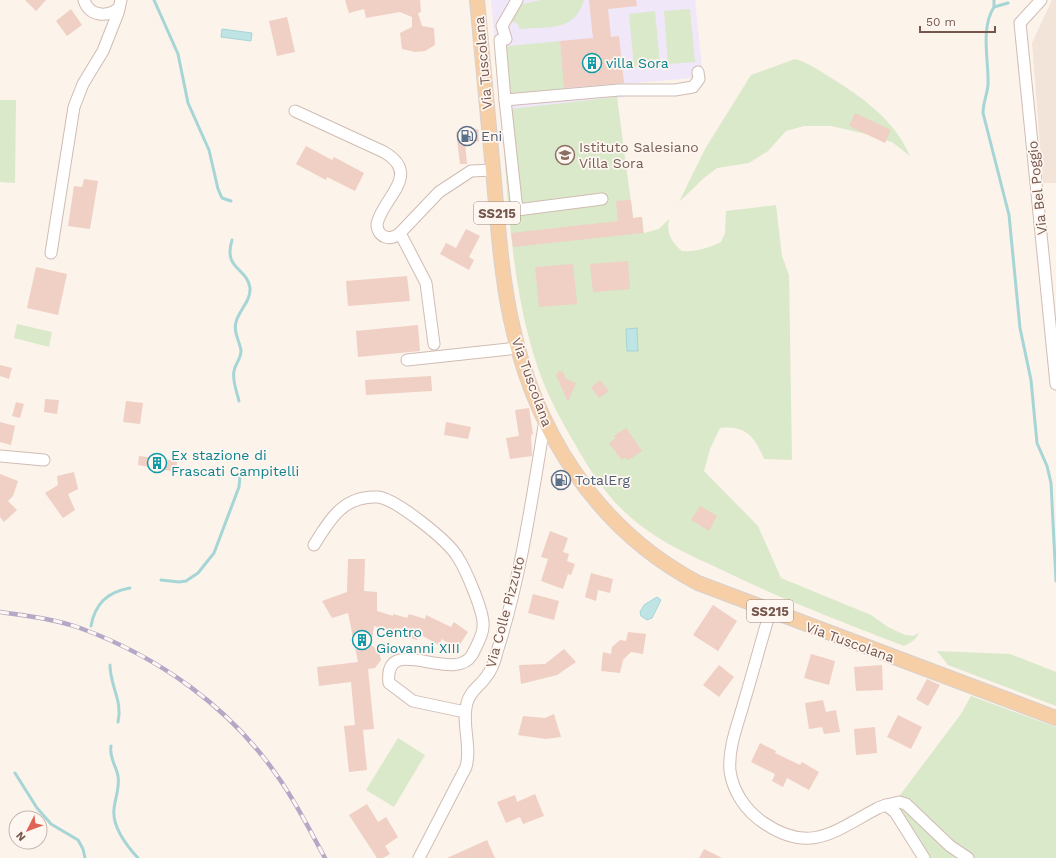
<svg xmlns="http://www.w3.org/2000/svg" width="1056" height="858" font-family="'Work Sans',sans-serif">
<rect width="100%" height="100%" fill="#fcf3eb"/>
<polygon fill="#f3e4d9" points="1052,0 1056,0 1056,183 1043,183 1032,43"/>
<polygon fill="#f0e7f8" points="491,0 695,0 703,77 624,84 625,97 617,98 633,218 511,233"/>
<g fill="#dae9c9">
<path d="M541,0H584C574,33 549,26 520,29L517,23L511,22L518,5Z"/>
<polygon points="690,9 695,62 668,64 664,11"/>
<polygon points="655,11 660,65 634,67 629,14"/>
<polygon points="560,41 565,89 500,94 496,47"/>
<path d="M795,59C808,63 817,69 828,76C861,96 894,119 910,156L892,142L866,134L831,126H804L786,131L768,151L749,163L717,168L704,178L679,202L705,149L751,75Z"/>
<path d="M617,97L633,218L642,217L644,233L659,229L669,219C666,233 672,243 682,251C697,252 708,248 721,242L725,233L726,211L776,205L782,256L789,275L792,460L764,459C755,437 746,425 720,428L710,449L704,471L758,526L781,578L871,615L888,627L905,635L913,636L919,633C915,640 912,642 904,646C843,622 781,599 722,570C694,557 664,544 640,525C612,504 592,475 575,444C561,420 547,395 538,368C510,286 508,194 501,110Z"/>
<polygon points="0,100 16,100 15,183 0,182"/>
<polygon points="17,324 52,332 49,347 14,338"/>
<polygon points="937,651 1010,654 1056,672 1056,706 948,665"/>
<polygon points="971,696 1056,727 1056,858 924,858 886,805 900,795 961,714"/>
<polygon points="398,738 425,755 394,807 366,790"/>
</g>
<g fill="#bfe4e5" stroke="#a6d5d6">
<polygon points="222,29 252,33 251,41 221,37"/>
<polygon points="637,328 638,351 627,351 626,329"/>
<polygon points="657,597 661,600 652,618 647,620 641,616 640,612 644,605"/>
</g>
<g fill="none" stroke-linecap="round" stroke-linejoin="round">
<g stroke="#a6d5d6" stroke-width="3">
<polyline points="154,0 178,54 188,103 209,150 218,189 222,198 231,201"/>
<path d="M1008,3L994,7C980,29 989,60 988,85C987,95 983,103 983,113L1009,215L1020,328L1031,380L1037,443L1047,466L1051,483L1056,581"/>
<polyline points="994,7 994,0"/>
<path d="M232,240C223,270 247,267 250,288C251,301 239,310 236,322C233,333 240,341 241,351C241,359 235,364 234,371C232,381 237,392 239,401"/>
<polyline points="161,580 179,582 186,581 198,573 214,553 239,487 240,476"/>
<path d="M91,626C95,604 107,592 130,588"/>
<path d="M110,665C110,686 123,701 118,722"/>
<path d="M111,746C109,758 116,765 118,776C120,788 115,798 114,809C112,826 127,846 138,858"/>
<polyline points="15,773 37,808 51,824 78,840 83,849 85,858"/>
</g>
</g>
<g fill="#f0cfc4">
<polygon points="25,0 46,0 36,11"/>
<polygon points="345,0 420,0 421,12 418,13 422,26 434,28 435,45 425,51 415,52 402,49 400,33 412,27 412,17 400,12 366,18 364,9 349,13"/>
<polygon points="589,0 636,0 637,6 608,9 611,37 619,36 624,83 564,88 560,41 593,38"/>
<polygon points="71,9 82,25 67,36 56,21"/>
<polygon points="287,17 295,52 277,56 269,21"/>
<polygon points="855,113 891,130 885,143 849,126"/>
<polygon points="478,129 479,141 465,143 467,164 460,164 456,132"/>
<polygon points="306,146 332,160 334,157 364,173 355,191 327,177 326,180 296,164"/>
<polygon points="84,179 98,181 90,229 68,226 74,186 82,187"/>
<polygon points="631,200 633,218 642,217 643,233 513,247 511,233 618,221 616,201"/>
<polygon points="466,229 480,236 469,257 474,260 469,270 440,254 446,243 456,248"/>
<polygon points="628,261 630,289 593,292 590,264"/>
<polygon points="573,264 577,304 539,307 535,267"/>
<polygon points="36,267 67,274 58,315 27,308"/>
<polygon points="407,276 410,301 348,306 346,281"/>
<polygon points="418,325 420,351 358,357 356,331"/>
<polygon points="0,365 12,368 9,379 0,376"/>
<polygon points="559,371 563,372 566,379 576,383 568,402 556,375"/>
<polygon points="431,376 432,391 366,395 365,380"/>
<polygon points="600,380 609,391 599,398 591,387"/>
<polygon points="45,399 59,400 57,414 44,412"/>
<polygon points="126,401 143,403 140,424 123,422"/>
<polygon points="16,402 24,404 20,418 12,416"/>
<polygon points="529,408 533,434 531,435 532,456 510,459 506,438 519,436 515,410"/>
<polygon points="0,422 15,426 11,445 0,442"/>
<polygon points="446,422 471,427 468,439 444,435"/>
<polygon points="626,428 642,451 630,459 627,460 625,457 622,460 609,443 616,438 614,436"/>
<polygon points="139,456 177,461 176,472 138,465"/>
<polygon points="563,470 571,484 558,491 550,477"/>
<polygon points="74,472 78,489 68,494 75,510 63,518 45,493 58,485 57,476"/>
<polygon points="0,474 18,481 13,496 8,501 17,510 4,522 0,517"/>
<polygon points="700,506 717,516 709,531 691,520"/>
<polygon points="550,531 568,538 563,552 569,554 567,561 575,564 571,575 568,574 563,589 541,581 548,559 541,557"/>
<polygon points="348,559 365,559 364,591 377,592 377,611 393,616 393,614 407,618 409,614 425,619 426,615 451,627 454,622 468,632 457,649 442,639 439,645 419,634 417,640 374,626 371,645 379,651 381,660 375,668 368,669 374,729 363,730 367,770 349,772 344,726 355,725 351,682 319,686 317,667 358,662 348,613 332,618 322,601 347,592"/>
<polygon points="591,573 613,579 610,593 598,590 596,601 585,597"/>
<polygon points="533,594 559,601 554,620 528,613"/>
<polygon points="713,605 737,621 718,651 693,635"/>
<polygon points="628,632 646,634 643,654 631,652 623,660 620,673 601,671 603,652 611,654 612,647 620,640 626,641"/>
<polygon points="564,649 576,662 557,675 521,684 519,665 545,664"/>
<polygon points="811,654 835,661 829,685 804,678"/>
<polygon points="719,665 734,677 719,697 703,685"/>
<polygon points="882,665 883,690 856,691 854,667"/>
<polygon points="927,679 940,685 928,706 916,699"/>
<polygon points="823,700 826,712 836,710 840,732 824,734 822,727 809,729 805,703"/>
<polygon points="554,714 561,737 546,739 518,735 523,716 545,718"/>
<polygon points="898,715 922,727 911,749 887,737"/>
<polygon points="875,727 877,753 856,755 854,729"/>
<polygon points="760,743 776,751 775,753 800,765 802,762 819,772 809,790 787,778 783,787 772,781 775,774 751,762"/>
<polygon points="535,794 544,816 523,824 520,817 506,823 497,802 515,795 517,802"/>
<polygon points="367,804 378,822 386,817 398,837 385,846 390,854 383,858 377,858 349,815"/>
<polygon points="487,840 495,858 447,858"/>
<polygon points="704,849 722,858 699,858"/>
</g>
<g fill="none" stroke-linecap="round" stroke-linejoin="round">
<defs>
<g id="minor">
<path d="M84,0C89,16 107,18 119,8"/>
<polyline points="1041,0 1020,23 1056,384"/>
<polyline points="506,39 502,26 517,0"/>
<polyline points="500,40 505,100 619,90 675,90 693,87 699,79 698,72"/>
<polyline points="505,100 517,210 602,199"/>
<path d="M295,111L384,152C423,175 382,198 377,224C377,237 390,242 400,233"/>
<polyline points="51,253 74,107 83,84 103,51 118,13 121,0"/>
<polyline points="434,344 426,283 400,233 439,192 471,171 493,170"/>
<polyline points="407,360 518,348"/>
<polyline points="0,456 44,460"/>
<path d="M314,545C330,519 344,495 378,497C396,499 447,540 457,556C465,568 485,613 483,627C483,635 476,647 472,655C454,685 383,631 389,683L413,701L465,712"/>
<path d="M770,612C761,642 753,672 744,702C738,724 728,747 730,771C733,792 746,811 764,823C811,855 836,830 878,808L886,805L895,812L924,858"/>
<polyline points="886,805 899,802 906,804 950,846 968,858"/>
<path d="M419,858L466,767C472,746 461,724 467,703C470,691 479,687 486,677C492,670 495,661 497,652C521,577 532,498 545,420"/>
</g>
<path id="major" d="M477,0C483,60 488,120 494,181C498,225 501,271 510,315C533,428 594,528 698,583L1056,718"/>
</defs>
<use href="#minor" stroke="#d0bcb3" stroke-width="13"/>
<use href="#major" stroke="#d9d0cd" stroke-width="16"/>
<use href="#minor" stroke="#fff" stroke-width="11"/>
<use href="#major" stroke="#f6cfa7" stroke-width="14"/>
<defs>
<path id="rail" d="M0,612C27,616 55,619 80,628C159,657 230,707 278,777C296,802 310,831 325,858"/>
</defs>
<use href="#rail" stroke="#b4a8c6" stroke-width="4.5"/>
<use href="#rail" stroke="#fef7f1" stroke-width="3" stroke-dasharray="9" stroke-linecap="butt"/>
</g>
<defs>
<symbol id="building-ring" viewBox="-11 -11 22 22"><circle r="9.5" fill="#fef7f1" stroke="#0f9aa8" stroke-width="1.5"/><path d="M-4-6H4V6H1V3H-1V6H-4ZM-2.5-4.3h1.7v1.8h-1.7ZM.8-4.3h1.7v1.8H.8ZM-2.5-1h1.7V.8h-1.7ZM.8-1h1.7V.8H.8Z" fill="#0f9aa8"/></symbol>
<symbol id="fuel-ring" viewBox="-11 -11 22 22"><circle r="9.5" fill="#fef7f1" stroke="#5c6f8a" stroke-width="1.5"/><path d="M-5.5-6h7V0h2V4h1.3V-2.5L3-4.5l.8-.8L6-3V5H2.5V1h-1V6h-7ZM-4.2-4.7v3.2H.2V-4.7Z" fill="#5c6f8a"/></symbol>
<symbol id="school-ring" viewBox="-11 -11 22 22"><circle r="9.5" fill="#fef7f1" stroke="#8d6e63" stroke-width="1.5"/><path d="M0-5L7-2L0 1L-7-2ZM-4 1L0 2.5L4 1V4Q0 6-4 4Z" fill="#8d6e63"/></symbol>
</defs>
<g fill-rule="evenodd">
<use href="#building-ring" x="581" y="52" width="22" height="22"/>
<use href="#fuel-ring" x="456" y="125" width="22" height="22"/>
<use href="#school-ring" x="554" y="144" width="22" height="22"/>
<use href="#building-ring" x="146" y="452" width="22" height="22"/>
<use href="#fuel-ring" x="550" y="469" width="22" height="22"/>
<use href="#building-ring" x="351" y="629" width="22" height="22"/>
</g>
<g text-anchor="middle" dominant-baseline="central" stroke-width="3.5" stroke-linejoin="round" paint-order="stroke">
<g fill="#fef7f1" stroke="#9f877f" stroke-width="1">
<rect x="474" y="202" width="46" height="22" rx="3"/>
<rect x="747" y="600" width="46" height="22" rx="3"/>
</g>
<g font-size="13" font-weight="bold" fill="#76574e">
<text x="497" y="213">SS215</text>
<text x="770" y="611">SS215</text>
</g>
<g font-size="14" fill="#76574e" stroke="#fef7f1">
<text transform="translate(483 63) rotate(-95)">Via Tuscolana</text>
<text transform="translate(1037 188) rotate(-96)">Via Bel Poggio</text>
<text transform="translate(532 382) rotate(70)">Via Tuscolana</text>
<text transform="translate(505 612) rotate(-75)">Via Colle Pizzuto</text>
<text transform="translate(850 642) rotate(20)">Via Tuscolana</text>
</g>
<g font-size="14" fill="#0d838f" stroke="#fef7f1" text-anchor="start">
<text x="606" y="63">villa Sora</text>
<text x="171" y="455">Ex stazione di<tspan x="171" dy="16">Frascati Campitelli</tspan></text>
<text x="376" y="632">Centro<tspan x="376" dy="16">Giovanni XIII</tspan></text>
</g>
<g font-size="14" fill="#4e5e75" stroke="#fef7f1" text-anchor="start">
<text x="481" y="136">Eni</text>
<text x="575" y="480">TotalErg</text>
</g>
<g font-size="14" fill="#785e54" stroke="#fef7f1" text-anchor="start">
<text x="579" y="147">Istituto Salesiano<tspan x="579" dy="16">Villa Sora</tspan></text>
</g>
</g>
<g transform="translate(28 830) rotate(228)"><circle r="19" fill="#fef7f1" stroke="#c8b7b0"/>
<path d="M0-3L7 15L0 10L-7 15Z" fill="#de6457"/>
<text y="-6" font-size="11" font-weight="bold" text-anchor="middle" fill="#76574e">N</text>
</g>
<path d="M920 26v6h75v-6" fill="none" stroke="#76574e" stroke-width="2"/>
<text x="926" y="26" font-size="12" fill="#76574e" stroke="#fef7f1" stroke-width="3" paint-order="stroke">50 m</text>
</svg>
